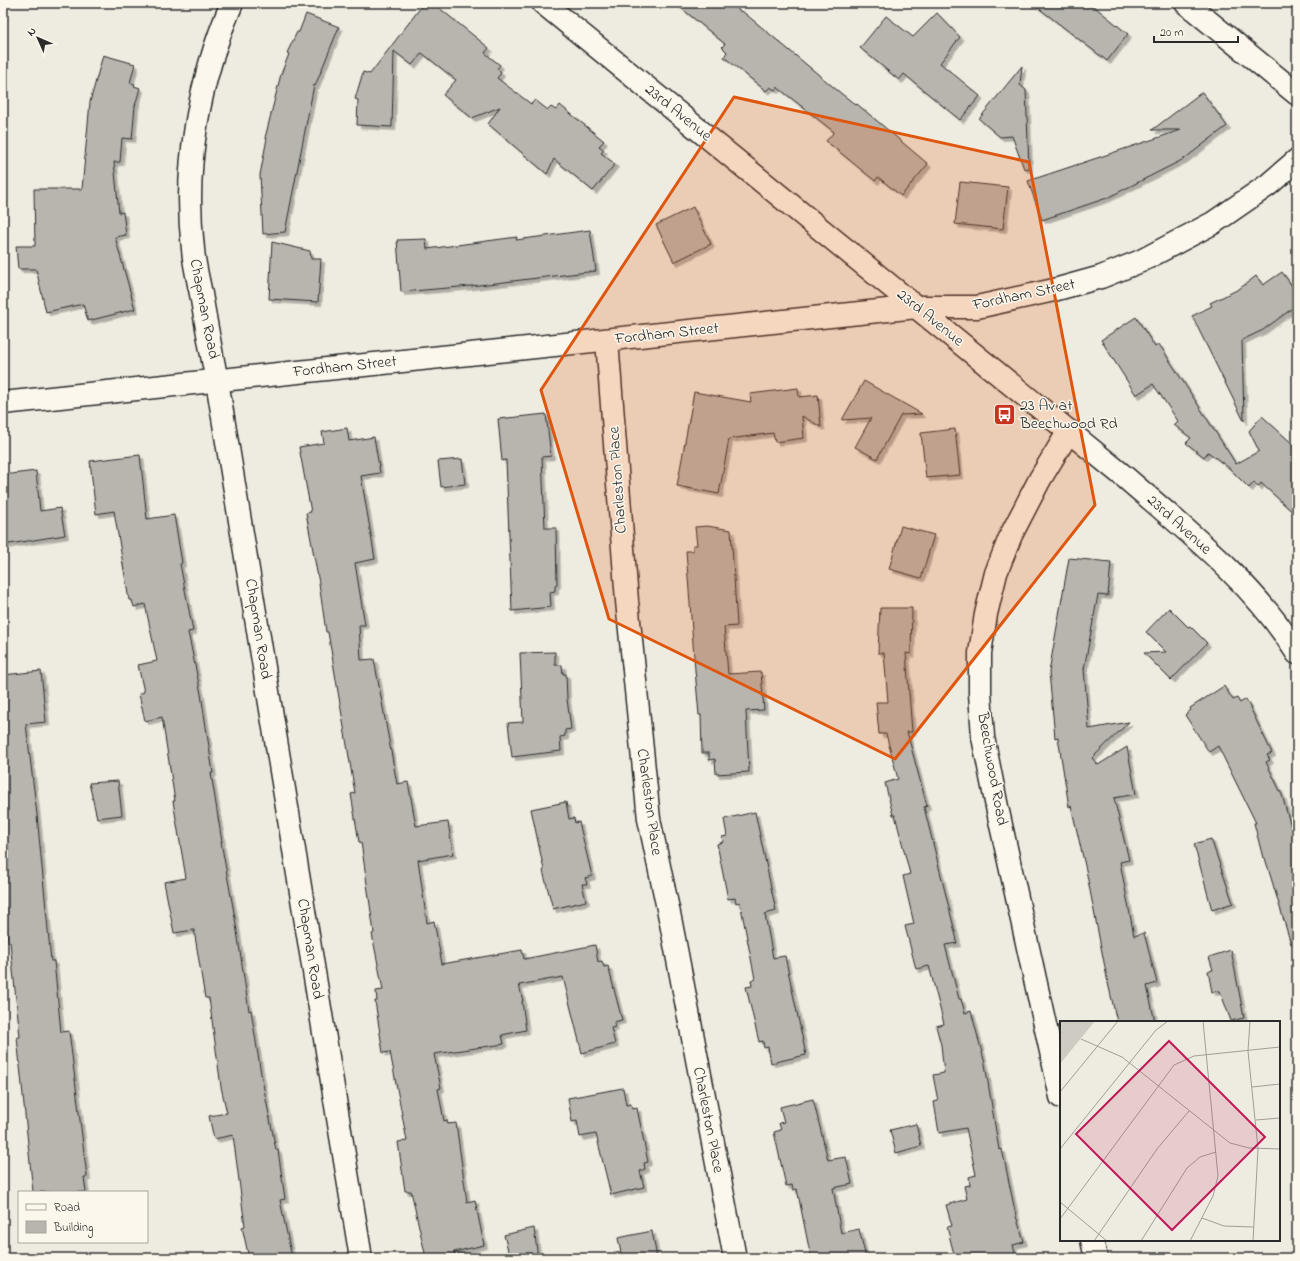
<svg xmlns="http://www.w3.org/2000/svg" width="1300" height="1261" font-family="'Indie Flower',sans-serif">
<defs>
<filter id="shadow"><feDropShadow dx="3.5" dy="3.5" stdDeviation="0" flood-color="#0004"/></filter>
</defs>
<rect width="100%" height="100%" fill="#eeebe0"/>
<filter id="ink" filterUnits="userSpaceOnUse"><feTurbulence type="fractalNoise" baseFrequency=".025" numOctaves="2"/><feDisplacementMap in="SourceGraphic" scale="8" xChannelSelector="R" yChannelSelector="G"/><feConvolveMatrix kernelMatrix="1 2 1 2 8 2 1 2 1" color-interpolation-filters="sRGB"/></filter>
<g filter="url(#ink)">
<g fill="#b8b5ae" stroke="#2b2b2b" filter="url(#shadow)">
<polygon points="424,3 433,3 489,48 485,53 500,65 497,69 501,73 497,78 531,104 535,100 548,110 551,107 556,110 560,105 604,141 599,146 604,150 601,153 615,164 593,191 554,159 547,174 488,124 500,107 472,118 443,95 456,80 422,53 412,65 394,51 392,127 357,125 358,100 355,99 363,72 370,74"/>
<polygon points="675,3 730,3 741,12 742,11 843,95 856,105 857,104 928,164 901,196 878,177 875,181 826,141 834,132 777,87 775,90 770,87 766,91 724,57 727,52 722,47 725,44"/>
<polygon points="1032,3 1090,3 1128,34 1107,61"/>
<polygon points="937,13 960,37 940,63 980,96 960,120 904,74 899,80 860,48 886,16 913,37"/>
<polygon points="306,14 339,27 315,86 314,85 285,232 263,234 260,175 267,138 265,138 281,74 289,54 287,53 297,32 299,32"/>
<polygon points="103,55 135,64 130,83 135,84 134,86 140,88 135,106 132,139 122,138 120,162 114,162 119,213 123,212 126,235 115,237 135,309 88,321 83,304 46,312 36,269 18,269 16,246 35,246 34,189 82,189 90,102"/>
<polygon points="1022,66 1020,85 1026,90 1029,168 1024,169 1012,136 1000,137 979,119"/>
<polygon points="1202,92 1227,126 1184,159 1107,198 1042,220 1028,181 1181,130 1152,130"/>
<polygon points="960,182 1008,187 1003,229 955,224"/>
<polygon points="693,207 711,244 674,262 656,225"/>
<polygon points="590,230 596,271 471,286 401,292 397,240 426,239 427,249 517,237 516,240"/>
<polygon points="272,242 310,251 311,259 321,259 318,302 269,299"/>
<polygon points="1282,272 1297,293 1297,305 1263,330 1242,340 1244,421 1192,316 1212,306 1210,303 1239,289 1256,276 1263,285"/>
<polygon points="1136,317 1155,347 1159,344 1236,464 1259,451 1249,431 1262,416 1297,448 1297,516 1261,483 1258,487 1254,482 1249,488 1229,468 1208,452 1204,457 1186,443 1191,438 1174,425 1178,421 1153,384 1136,395 1101,340"/>
<polygon points="864,381 922,414 901,415 877,459 855,447 871,418 842,420"/>
<polygon points="798,388 799,397 818,395 821,427 802,416 804,438 775,442 773,433 729,439 719,494 677,486 694,392 751,402 750,394"/>
<polygon points="546,414 551,456 542,457 545,528 556,528 557,584 555,585 555,591 550,592 551,607 512,611 506,460 502,461 498,419"/>
<polygon points="347,428 349,441 374,437 380,473 361,476 375,559 355,563 365,625 359,625 361,660 374,659 397,784 408,782 416,826 448,822 453,854 418,860 427,923 434,921 442,964 522,950 524,959 595,945 598,962 602,961 604,967 608,966 622,1020 614,1022 615,1027 611,1028 615,1044 582,1053 563,977 519,985 523,1001 522,1001 526,1030 502,1035 504,1044 434,1054 441,1088 438,1089 444,1121 447,1120 448,1124 456,1123 467,1202 475,1200 484,1245 454,1252 455,1255 442,1258 426,1258 411,1191 405,1191 398,1142 407,1141 390,1052 383,1053 375,1001 377,1001 376,991 383,990 372,934 374,933 361,842 359,842 351,794 355,793 328,632 326,632 319,583 306,513 311,512 299,447 324,443 322,432"/>
<polygon points="955,429 960,475 926,478 921,433"/>
<polygon points="140,455 147,519 174,515 182,563 180,564 193,631 188,632 201,694 213,773 211,773 222,842 221,842 235,918 249,1011 251,1010 261,1074 276,1150 278,1150 285,1199 280,1200 292,1258 249,1258 242,1227 245,1226 233,1135 214,1139 209,1116 227,1113 221,1087 209,998 205,998 194,930 174,933 164,882 186,878 173,801 175,801 162,717 145,721 139,694 144,692 138,665 157,661 145,604 134,607 132,600 129,600 114,511 96,514 90,461"/>
<polygon points="462,459 465,484 441,487 438,461"/>
<polygon points="36,471 40,511 60,508 65,535 3,545 3,475"/>
<polygon points="707,526 731,530 737,626 724,627 728,674 761,672 764,710 746,711 749,772 716,774 715,759 709,760 709,753 702,753 701,715 699,715 695,670 686,551 693,551 693,545 697,545 695,527"/>
<polygon points="901,526 934,535 921,578 889,569"/>
<polygon points="1069,558 1111,562 1108,596 1098,595 1084,669 1089,729 1129,722 1092,758 1098,765 1127,747 1136,794 1114,798 1129,860 1120,862 1134,936 1144,933 1157,983 1147,986 1155,1022 1117,1022 1108,983 1086,870 1071,806 1069,807 1058,737 1055,738 1049,672"/>
<polygon points="880,608 912,608 911,654 906,653 912,732 907,732 927,806 924,807 957,940 956,940 957,943 945,945 959,999 961,999 965,1013 971,1011 985,1064 999,1150 1002,1149 1016,1216 1024,1242 1013,1245 1016,1258 955,1258 947,1227 952,1226 946,1205 967,1199 964,1186 970,1185 969,1177 976,1175 966,1128 939,1133 934,1102 938,1101 933,1075 944,1073 941,1045 936,1026 944,1024 929,966 916,969 905,926 914,924 903,876 910,874 895,815 893,815 885,783 898,779 886,734 879,734 876,702 888,702 884,653 878,653"/>
<polygon points="1169,608 1188,627 1190,626 1207,643 1171,680 1144,653 1166,652 1146,632"/>
<polygon points="555,652 555,665 562,665 563,674 566,674 567,699 571,729 565,730 565,736 560,737 561,751 512,757 508,723 523,722 520,653"/>
<polygon points="41,671 46,722 26,724 37,815 51,961 54,961 61,1032 69,1031 87,1177 84,1177 86,1192 33,1192 17,1037 20,1037 10,942 8,942 3,886 3,675"/>
<polygon points="1224,686 1233,700 1237,698 1240,703 1246,699 1272,753 1267,755 1270,760 1266,762 1282,795 1291,827 1297,825 1297,943 1291,944 1265,858 1263,858 1254,823 1256,823 1218,746 1209,752 1185,715 1191,710 1190,708"/>
<polygon points="118,781 122,815 97,818 89,783"/>
<polygon points="566,802 569,819 574,818 575,823 579,822 592,876 585,878 587,884 582,884 586,901 553,909 543,871 544,870 531,809"/>
<polygon points="755,812 776,911 765,914 773,958 785,956 806,1055 771,1063 768,1047 764,1048 763,1041 759,1042 746,987 752,986 751,980 755,979 740,902 736,903 735,898 728,899 717,844 723,842 722,837 727,836 724,819"/>
<polygon points="1211,839 1233,903 1212,910 1194,844"/>
<polygon points="1231,950 1244,1018 1231,1021 1220,991 1212,992 1208,971 1213,970 1209,957"/>
<polygon points="623,1088 626,1105 631,1104 632,1109 637,1108 648,1162 644,1163 645,1169 640,1171 644,1187 611,1195 596,1134 580,1137 577,1121 572,1122 568,1098"/>
<polygon points="813,1099 828,1160 846,1157 852,1184 833,1188 841,1233 859,1229 866,1258 811,1258 797,1189 793,1190 792,1185 786,1186 774,1132 781,1130 779,1123 784,1122 780,1107"/>
<polygon points="916,1124 921,1146 896,1153 890,1130"/>
<polygon points="534,1228 538,1258 510,1258 504,1235"/>
<polygon points="652,1231 657,1258 622,1258 618,1238"/>
</g>
<g fill="none" stroke-linecap="round" stroke-linejoin="round">
<defs>
<g id="minor">
<path d="M232,3C199,80 183,166 193,249C194,264 198,279 201,294C206,323 211,352 217,381L361,1258"/>
<path d="M543,3L1126,478C1187,531 1254,583 1297,653"/>
<polyline points="1186,3 1297,94"/>
<polyline points="607,340 627,601 649,819 671,923 735,1258"/>
<polyline points="3,403 917,307 977,307 1054,290 1101,277 1141,261 1213,223 1268,185 1297,160"/>
<polyline points="1061,1097 997,807 983,737 980,693 980,653 986,614 996,573 1011,535 1040,479 1069,431"/>
<polyline points="1092,1240 1096,1258"/>
</g>
</defs>
<use href="#minor" stroke="#2b2b2b" stroke-width="25"/>
<use href="#minor" stroke="#fbf7ec" stroke-width="22"/>
</g>
</g>
<path fill="#df570e" fill-opacity="0.2" stroke="#df570e" stroke-width="3" stroke-linejoin="round" d="M734,97L1029,162L1095,505L895,759L609,619L541,390Z"/>
<defs>
<symbol id="bus-square" viewBox="-11 -11 22 22"><rect x="-9" y="-9" width="18" height="18" rx="4" fill="#c8321e" stroke="#fbf7ec"/><path d="M-5-6H5V4H4V6H2V4H-2V6H-4V4H-5ZM-3.5-4V0h7V-4ZM-3.5 1.2v1.5H-2V1.2ZM2 1.2v1.5H3.5V1.2Z" fill="#fff"/></symbol>
</defs>
<g fill-rule="evenodd">
<use href="#bus-square" x="992" y="402" width="25" height="25"/>
</g>
<g text-anchor="middle" dominant-baseline="central" stroke-width="3" stroke-linejoin="round" paint-order="stroke">
<g font-size="16" fill="#2b2b2b" stroke="#fbf7ec">
<text transform="translate(678 113) rotate(39)">23rd Avenue</text>
<text transform="translate(1024 295) rotate(-12)">Fordham Street</text>
<text transform="translate(204 309) rotate(79)">Chapman Road</text>
<text transform="translate(930 318) rotate(39)">23rd Avenue</text>
<text transform="translate(667 334) rotate(-6)">Fordham Street</text>
<text transform="translate(345 367) rotate(-6)">Fordham Street</text>
<text transform="translate(618 480) rotate(-94)">Charleston Place</text>
<text transform="translate(1179 525) rotate(42)">23rd Avenue</text>
<text transform="translate(258 629) rotate(81)">Chapman Road</text>
<text transform="translate(992 769) rotate(80)">Beechwood Road</text>
<text transform="translate(649 802) rotate(82)">Charleston Place</text>
<text transform="translate(310 949) rotate(81)">Chapman Road</text>
<text transform="translate(708 1120) rotate(79)">Charleston Place</text>
</g>
<g font-size="16" fill="#2b2b2b" stroke="#fbf7ec" text-anchor="start">
<text x="1020" y="406">23 Av at<tspan x="1020" dy="18">Beechwood Rd</tspan></text>
</g>
</g>
<g transform="translate(1060 1021)">
<rect width="220" height="220" fill="#eeebe0"/>
<path d="M0,0H35L0,43Z" fill="#cecbc2"/>
<path fill="none" stroke="#a09e98" stroke-width="1" d="M190,0L188,30L198,128L193,220M21,18L62,36L170,122L189,127L220,128M192,66L220,63M0,71L58,0M196,99L220,97M0,128L96,9L108,0M0,181L47,220M142,197L164,205L193,206M0,198L114,44L134,35L220,26M34,220L97,128L129,90M81,220L127,147L140,136L156,131M130,220L153,175L158,155L143,0"/>
<path fill="#c2185b" fill-opacity="0.15" stroke="#c2185b" stroke-width="2" d="M109,20L205,116L112,209L16,113Z"/>
<rect width="220" height="220" fill="none" stroke="#2b2b2b" stroke-width="2"/>
</g>
<rect width="1300" height="1261" fill="none" stroke="#fbf7ec" stroke-width="16"/>
<rect x="8" y="8" width="1284" height="1245" fill="none" stroke="#2b2b2b" stroke-width="1.5" filter="url(#ink)"/>
<rect x="18" y="1191" width="130" height="52" fill="#fbf7ec" stroke="#a8a59f"/>
<rect x="26" y="1204" width="20" height="6" fill="#fbf7ec" stroke="#a8a59f"/>
<text x="54" y="1211" font-size="12" fill="#2b2b2b">Road</text>
<rect x="26" y="1221" width="20" height="12" fill="#b8b5ae" stroke="#a8a59f"/>
<text x="54" y="1231" font-size="12" fill="#2b2b2b">Building</text>
<g transform="translate(38 38) rotate(315)" stroke="#fbf7ec" stroke-width="3" paint-order="stroke">
<path d="M0-3L7 15L0 10L-7 15Z" fill="#2b2b2b"/>
<text y="-6" font-size="11" font-weight="bold" text-anchor="middle" fill="#2b2b2b">N</text>
</g>
<path d="M1154 36v6h84v-6" fill="none" stroke="#2b2b2b" stroke-width="2"/>
<text x="1160" y="36" font-size="12" fill="#2b2b2b" stroke="#fbf7ec" stroke-width="3" paint-order="stroke">20 m</text>
</svg>
